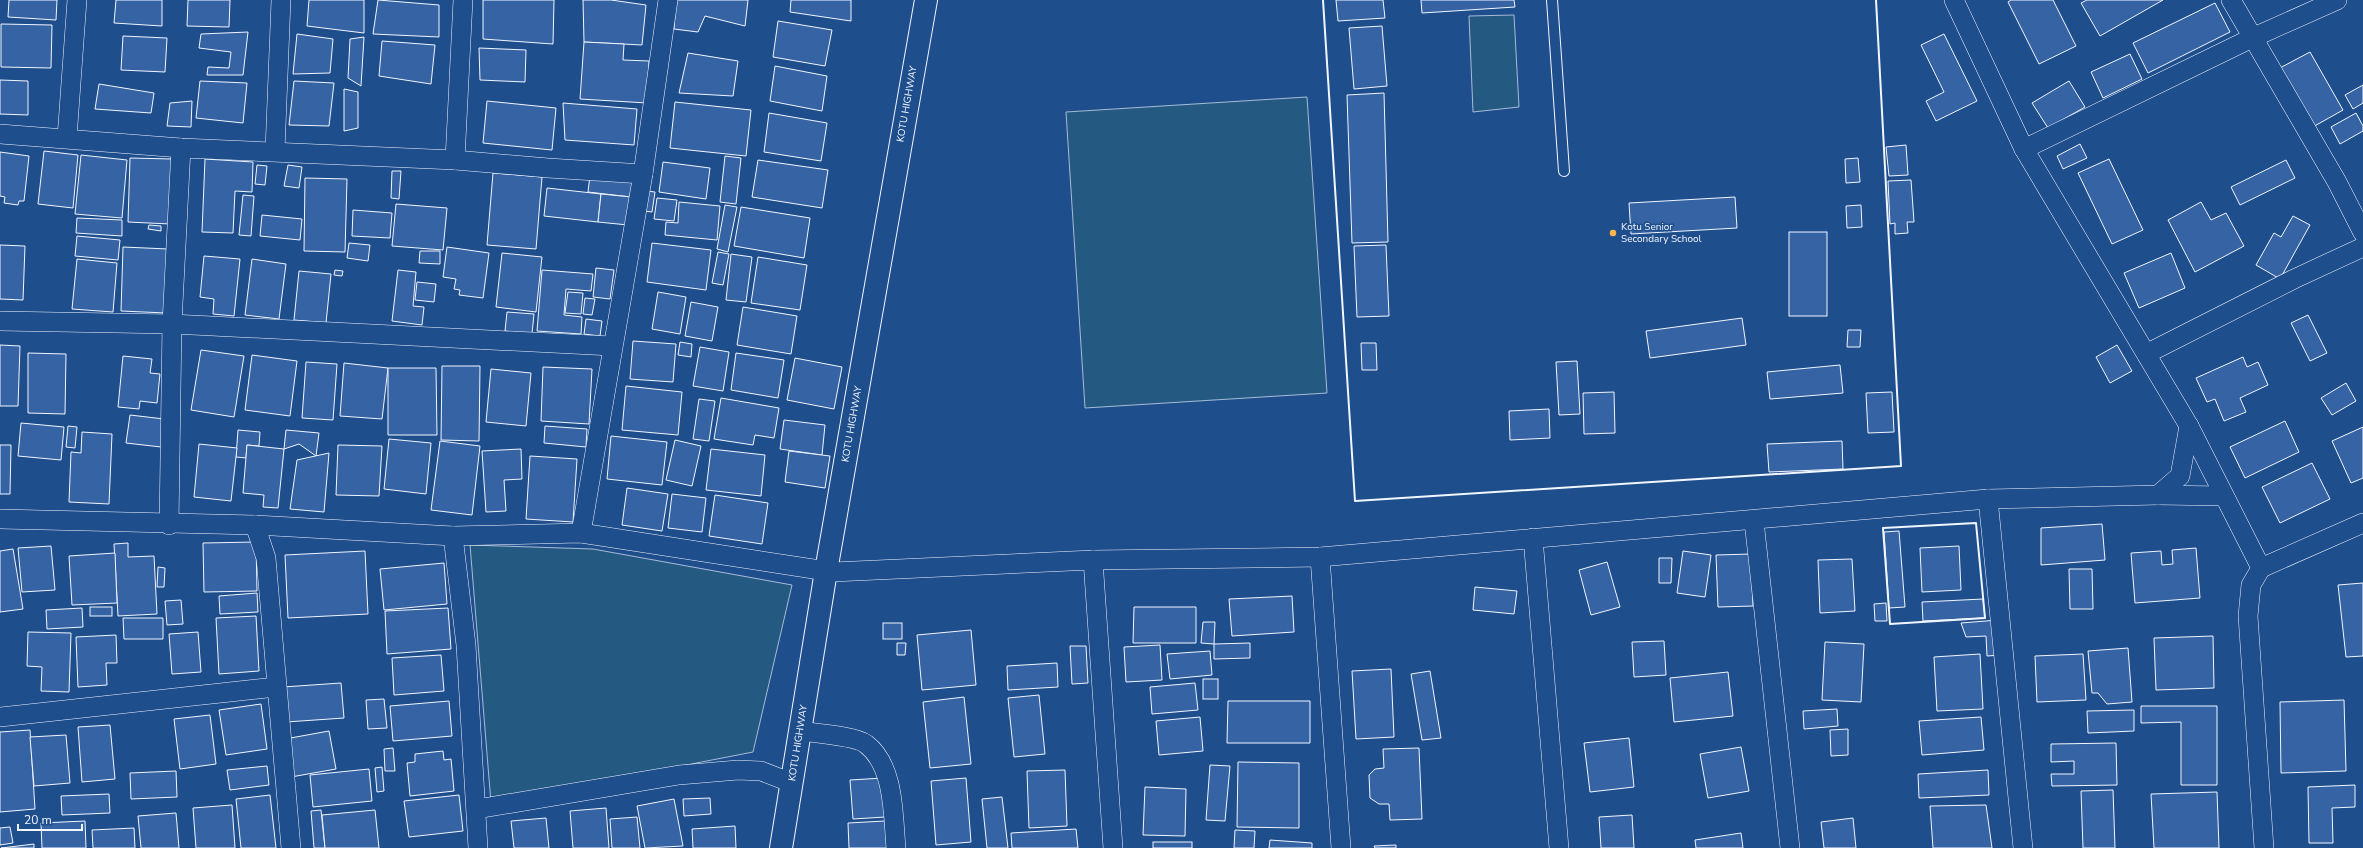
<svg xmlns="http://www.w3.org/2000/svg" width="2363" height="848" font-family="'Nunito Sans',sans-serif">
<rect width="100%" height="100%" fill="#1f4e8c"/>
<g fill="#245a82" stroke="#a8bbd7">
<polygon points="1514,15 1519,107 1473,112 1469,16"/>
<polygon points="1307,97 1327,393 1085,408 1066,112"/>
<polygon points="470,545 593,549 792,585 753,752 491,803"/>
</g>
<g fill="#3563a3" stroke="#f2f6ff">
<polygon points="9,0 57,0 56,20 8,17"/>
<polygon points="116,0 162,0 162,26 114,23"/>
<polygon points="188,0 230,0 229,27 187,26"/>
<polygon points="309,0 364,0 364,33 307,26"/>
<polygon points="378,0 439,5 439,37 373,34"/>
<polygon points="483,0 554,0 553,44 483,39"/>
<polygon points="583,0 611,0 646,5 642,45 584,42"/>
<polygon points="676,0 748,0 745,26 705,16 698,32 674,29"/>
<polygon points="791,0 851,0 851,21 790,12"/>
<polygon points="1336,0 1383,0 1385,18 1338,21"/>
<polygon points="1421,0 1514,0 1515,7 1422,13"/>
<polygon points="2011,0 2053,0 2076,46 2039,64 2008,2"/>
<polygon points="2087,0 2163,0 2100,36 2081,3"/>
<polygon points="2215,3 2230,32 2148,73 2133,43"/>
<polygon points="778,21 832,30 825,66 773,57"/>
<polygon points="1,24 52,25 51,68 1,67"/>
<polygon points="1382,26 1387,86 1354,89 1349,28"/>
<polygon points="248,32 243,75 207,75 208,67 229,68 231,52 199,48 201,34"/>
<polygon points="297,34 333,39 330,73 293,74"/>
<polygon points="1944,34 1977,101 1936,121 1926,101 1944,92 1921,45"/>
<polygon points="123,36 167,38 165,72 121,70"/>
<polygon points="364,37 361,86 348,78 350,39"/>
<polygon points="382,41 435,45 431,84 379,76"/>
<polygon points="584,42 624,44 623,60 649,61 647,103 580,99"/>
<polygon points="479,48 526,50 525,82 480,80"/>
<polygon points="2310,52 2343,110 2311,128 2278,69"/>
<polygon points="688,53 738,61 733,96 679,93"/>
<polygon points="2130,54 2142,79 2103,98 2091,72"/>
<polygon points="775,66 827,76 822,111 770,101"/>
<polygon points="0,80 28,81 28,115 0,114"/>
<polygon points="200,81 247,83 243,123 196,118"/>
<polygon points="294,81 334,83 329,126 289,125"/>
<polygon points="2069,81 2085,107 2048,128 2032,103"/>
<polygon points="99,84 154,93 151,113 95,109"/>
<polygon points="2363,85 2363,103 2353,109 2345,95"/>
<polygon points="344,89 358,92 358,128 344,131"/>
<polygon points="1384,93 1388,242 1352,243 1347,95"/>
<polygon points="192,101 191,127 167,126 170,103"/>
<polygon points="487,101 556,108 552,150 483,143"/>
<polygon points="675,102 751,110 746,156 670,148"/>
<polygon points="563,103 637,109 634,145 565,140"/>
<polygon points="769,113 827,123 821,161 764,152"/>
<polygon points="2356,113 2363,126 2363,131 2340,144 2331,127"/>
<polygon points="2080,144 2087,158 2063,169 2057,156"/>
<polygon points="1906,145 1908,175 1889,176 1886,147"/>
<polygon points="44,151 78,155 73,208 38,204"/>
<polygon points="0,152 29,156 24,201 19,201 18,205 4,203 5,197 0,196"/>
<polygon points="81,155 127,160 122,218 75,214"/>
<polygon points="725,156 741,158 736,204 720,202"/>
<polygon points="130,158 172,159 170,224 128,222"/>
<polygon points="1858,158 1860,182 1846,183 1845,159"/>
<polygon points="205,159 253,162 252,192 235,191 233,233 202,232"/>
<polygon points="2109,159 2143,230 2112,244 2078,173"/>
<polygon points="758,160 828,170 822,208 752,197"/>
<polygon points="2286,160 2295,178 2240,205 2231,187"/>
<polygon points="663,162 710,168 706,199 659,192"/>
<polygon points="257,165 267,166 265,185 255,184"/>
<polygon points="288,165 302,167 299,188 284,186"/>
<polygon points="392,171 401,171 399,199 391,198"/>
<polygon points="493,173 542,177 536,249 487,245"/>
<polygon points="590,175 633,180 631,197 588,192"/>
<polygon points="305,178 347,179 345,252 304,251"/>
<polygon points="1911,180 1914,222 1907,222 1908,233 1895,234 1895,223 1890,224 1888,181"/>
<polygon points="547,188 601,194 598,222 544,216"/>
<polygon points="647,191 655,192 652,212 644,211"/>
<polygon points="601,194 631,197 628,225 598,222"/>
<polygon points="243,195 254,196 251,236 239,235"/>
<polygon points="1735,197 1737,228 1631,234 1629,203"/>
<polygon points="657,198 677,200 674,221 654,219"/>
<polygon points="679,202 720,206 717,240 665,235 666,222 678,223"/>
<polygon points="2201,202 2211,220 2226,213 2244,246 2195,272 2168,220"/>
<polygon points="396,204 447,208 443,250 392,246"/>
<polygon points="725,205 737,207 728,252 717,249"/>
<polygon points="1861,205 1862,227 1847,228 1846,206"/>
<polygon points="741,207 810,218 804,258 734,246"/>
<polygon points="353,210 392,213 390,238 352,236"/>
<polygon points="262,215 302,219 300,240 260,236"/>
<polygon points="2293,216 2310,225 2280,279 2256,265 2274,233 2281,237"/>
<polygon points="77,218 122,220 122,236 76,233"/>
<polygon points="149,225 161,226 161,231 148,229"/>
<rect x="1789" y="232" width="38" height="84"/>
<polygon points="77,236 120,240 118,260 75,256"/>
<polygon points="349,243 370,245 368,261 347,258"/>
<polygon points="652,243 711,250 706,290 647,282"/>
<polygon points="0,245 25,246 23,300 0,299"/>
<polygon points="1386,245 1389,316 1357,317 1354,246"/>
<polygon points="123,247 168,249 166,313 121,311"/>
<polygon points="447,247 489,253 483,298 459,295 460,290 454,289 456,279 443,277"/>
<polygon points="420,251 440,251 440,264 419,263"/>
<polygon points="718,252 729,254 723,285 712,283"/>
<polygon points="502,253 542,257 536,312 496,307"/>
<polygon points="2171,253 2185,288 2139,308 2124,273"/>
<polygon points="731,254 752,257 746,302 726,300"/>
<polygon points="204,256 240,259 234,316 213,314 214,299 200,297"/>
<polygon points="758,257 807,265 800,310 751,303"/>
<polygon points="77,259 117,263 113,312 72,309"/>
<polygon points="252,259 286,264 279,319 245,315"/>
<polygon points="596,268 614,270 610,299 593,297"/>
<polygon points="335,270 343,271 342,276 334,275"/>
<polygon points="398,270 416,272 413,306 424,307 422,325 392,321"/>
<polygon points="542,270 593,274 591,291 566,289 564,315 582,317 581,334 537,331"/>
<polygon points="299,271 331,274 326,323 294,320"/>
<polygon points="417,282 436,284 434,302 415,300"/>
<polygon points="568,292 583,293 581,314 565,313"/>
<polygon points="658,292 686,297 680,334 652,329"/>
<polygon points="585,298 595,299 592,315 583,314"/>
<polygon points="691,302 718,307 712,341 685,336"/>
<polygon points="743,307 797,316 791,354 737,345"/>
<polygon points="507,312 534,314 532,334 505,331"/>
<polygon points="2308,315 2327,353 2310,361 2291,323"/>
<polygon points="1742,318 1746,345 1650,358 1646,331"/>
<polygon points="586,319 602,321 600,336 584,334"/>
<polygon points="1848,330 1861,330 1860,347 1847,347"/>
<polygon points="633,341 676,344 673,382 630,379"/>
<polygon points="680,342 692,344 691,357 678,355"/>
<polygon points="1361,343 1376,343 1377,370 1362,370"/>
<polygon points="0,345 20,346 18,406 0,406"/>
<polygon points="2117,345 2132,371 2110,383 2096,357"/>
<polygon points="700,347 729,352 723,391 693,386"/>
<polygon points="201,350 244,356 234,417 191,410"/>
<polygon points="28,353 66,354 65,414 28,413"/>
<polygon points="736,353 784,360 778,398 731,390"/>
<polygon points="252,355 297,361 290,416 245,410"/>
<polygon points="123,356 152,359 150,373 160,374 157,403 140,401 139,409 118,407"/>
<polygon points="2243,357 2247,367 2258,362 2268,385 2240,398 2246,412 2224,421 2215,399 2207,402 2196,378"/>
<polygon points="795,358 842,367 834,409 787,400"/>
<polygon points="1577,361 1580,414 1559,415 1556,362"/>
<polygon points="306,362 337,364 333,420 302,418"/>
<polygon points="344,363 388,368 382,419 340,416"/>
<polygon points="1840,365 1843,393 1770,399 1767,372"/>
<polygon points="442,366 480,366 479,441 441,440"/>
<polygon points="543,367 592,369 589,424 541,421"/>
<polygon points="388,368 436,368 437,435 388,435"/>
<polygon points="491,369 531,373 526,426 486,422"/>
<polygon points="2346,383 2356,401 2332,415 2321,398"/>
<polygon points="626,386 682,392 678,435 622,430"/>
<polygon points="1614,392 1615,433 1584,434 1583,393"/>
<polygon points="1892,392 1894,432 1868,433 1866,393"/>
<polygon points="721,398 779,408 774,438 755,435 753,445 714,439"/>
<polygon points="699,399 715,401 709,441 693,439"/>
<polygon points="1549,409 1550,438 1510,440 1509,411"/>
<polygon points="130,415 164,419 161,447 126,443"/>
<polygon points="784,420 825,425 822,455 780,449"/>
<polygon points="2285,421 2299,452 2245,478 2230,447"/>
<polygon points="21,423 64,427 61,460 18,456"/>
<polygon points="68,426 77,427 75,448 66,447"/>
<polygon points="545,426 587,429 586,447 544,443"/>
<polygon points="2363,427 2363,478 2351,483 2332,441"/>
<polygon points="238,430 260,432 259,446 247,445 246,458 236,457"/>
<polygon points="286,430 319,433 316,456 299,444 284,449"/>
<polygon points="82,432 112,434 109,504 69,502 71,452 81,453"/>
<polygon points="611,436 667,442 662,485 607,479"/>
<polygon points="389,439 431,443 426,494 384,489"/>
<polygon points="675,440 701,446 692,486 666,480"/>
<polygon points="440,441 480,446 472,515 431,510"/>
<polygon points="1842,441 1843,469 1769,472 1767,444"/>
<polygon points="199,444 237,448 231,501 194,497"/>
<polygon points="0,445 11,445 10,494 0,494"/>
<polygon points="247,445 284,449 278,508 263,507 264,495 243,493"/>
<polygon points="338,445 382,446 379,496 336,495"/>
<polygon points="521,449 522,479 504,480 506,511 486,512 482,451"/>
<polygon points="711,449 765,455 761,496 706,490"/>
<polygon points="789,451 830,456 825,488 785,482"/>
<polygon points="329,453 324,512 290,509 297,460"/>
<polygon points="530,456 577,459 573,522 526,519"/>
<polygon points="2312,463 2330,499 2280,523 2262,487"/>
<polygon points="627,488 668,494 662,531 622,525"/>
<polygon points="672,494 706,498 702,532 668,528"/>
<polygon points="715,495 768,503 762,544 709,536"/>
<polygon points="2102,524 2105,560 2041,565 2041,528"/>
<polygon points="1899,531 1905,607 1889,608 1884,532"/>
<polygon points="256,542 257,591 204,592 203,543"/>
<polygon points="128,543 128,557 154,556 157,614 118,616 114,544"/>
<polygon points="51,546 55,590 22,592 18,548"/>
<polygon points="1959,546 1961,590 1922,592 1920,548"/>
<polygon points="2196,548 2200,598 2135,603 2131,553 2161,551 2162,565 2173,564 2172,550"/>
<polygon points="13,549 23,609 0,612 0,551"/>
<polygon points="365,551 368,614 288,618 285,555"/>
<polygon points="1683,551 1711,555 1705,597 1677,593"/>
<polygon points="115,553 117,603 72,605 69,556"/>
<polygon points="1751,554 1753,606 1718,607 1716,555"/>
<polygon points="1659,558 1672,558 1671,583 1659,583"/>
<polygon points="1852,559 1855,611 1820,613 1818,560"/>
<polygon points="1607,562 1620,607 1591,615 1579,570"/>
<polygon points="444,563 447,604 384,610 380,569"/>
<polygon points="158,567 165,568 164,587 157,587"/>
<polygon points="2069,569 2092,569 2093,609 2070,609"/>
<polygon points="2363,583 2363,656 2346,657 2338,585"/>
<polygon points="1475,587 1517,591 1514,614 1473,610"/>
<polygon points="257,593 258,612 220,614 219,596"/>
<polygon points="1292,596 1294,632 1232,636 1229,599"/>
<polygon points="1983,599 1985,618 1923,621 1922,602"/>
<polygon points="181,600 183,624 167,625 165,601"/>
<polygon points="1886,603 1887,621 1875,621 1874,604"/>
<rect x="90" y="607" width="22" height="9"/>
<polygon points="1134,607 1196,607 1196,643 1133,643"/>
<polygon points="82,608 83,627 47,629 46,610"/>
<polygon points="448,608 451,649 387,654 385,611"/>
<polygon points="256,616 259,671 219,674 216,618"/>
<polygon points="123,618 163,618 163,639 124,639"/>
<polygon points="1998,620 2001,655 1987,656 1986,636 1966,637 1961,623"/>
<polygon points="1203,622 1215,622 1214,644 1201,643"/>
<rect x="883" y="623" width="19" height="16"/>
<polygon points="971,630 976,685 922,690 917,635"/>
<polygon points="28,632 71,633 69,692 41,691 42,667 27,666"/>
<polygon points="198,632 201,672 172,674 169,634"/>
<polygon points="116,635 117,663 106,663 107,685 78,687 76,637"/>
<polygon points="2213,636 2214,688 2156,690 2154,638"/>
<polygon points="1664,641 1666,675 1634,677 1632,642"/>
<polygon points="1825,642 1864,644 1861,702 1822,700"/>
<polygon points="897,643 906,643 905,655 897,655"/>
<polygon points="1250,643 1250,658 1214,659 1214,644"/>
<polygon points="1160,645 1162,680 1126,682 1124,647"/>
<polygon points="1070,646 1086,646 1088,683 1072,684"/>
<polygon points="2128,648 2132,702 2107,704 2098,693 2092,693 2088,651"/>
<polygon points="1210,651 1212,675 1170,679 1167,654"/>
<polygon points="1980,654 1983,709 1937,711 1934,657"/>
<polygon points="2083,654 2086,700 2037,702 2035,656"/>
<polygon points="441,655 444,691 394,695 392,658"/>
<polygon points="1057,663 1058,687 1008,690 1007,666"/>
<polygon points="1391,669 1394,737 1356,739 1352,671"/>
<polygon points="1430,671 1441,738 1422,740 1411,674"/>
<polygon points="1728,672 1733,716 1674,722 1670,678"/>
<rect x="1203" y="679" width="15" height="20"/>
<polygon points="341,683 344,718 286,722 283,687"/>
<polygon points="1195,683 1198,710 1152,714 1150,687"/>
<polygon points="1039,695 1045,754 1014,757 1008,698"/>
<polygon points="964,697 971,764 930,768 923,702"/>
<polygon points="384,699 387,728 368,729 366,700"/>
<polygon points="2344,700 2346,771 2281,773 2280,702"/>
<polygon points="449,701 452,736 393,741 390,706"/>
<polygon points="1228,701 1310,701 1310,743 1227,743"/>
<polygon points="261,704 267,749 226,755 219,710"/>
<polygon points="2141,706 2217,706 2217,785 2181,785 2181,722 2141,723"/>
<polygon points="1837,709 1838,726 1804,729 1803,711"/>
<polygon points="2134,710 2134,731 2088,733 2087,711"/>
<polygon points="210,715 216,764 180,769 174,719"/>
<polygon points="1200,717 1203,751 1159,755 1156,721"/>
<polygon points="1981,717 1984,750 1922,755 1919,721"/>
<polygon points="110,725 115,779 82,782 78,727"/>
<polygon points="1848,729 1848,755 1831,756 1830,730"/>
<polygon points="30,730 35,809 0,812 0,732"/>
<polygon points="329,731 336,769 291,777 285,739"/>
<polygon points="66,735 70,783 34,786 30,737"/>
<polygon points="1629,738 1634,787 1590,792 1584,743"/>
<polygon points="2116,743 2117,785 2052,786 2051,774 2074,774 2074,761 2051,762 2051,744"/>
<polygon points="1741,747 1749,791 1708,798 1700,754"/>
<polygon points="393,748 395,771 385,771 384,749"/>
<polygon points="1419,748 1422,819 1390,820 1389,804 1379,804 1370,798 1369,775 1375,769 1384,768 1383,749"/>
<polygon points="443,751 444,760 451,759 454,791 410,796 407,763 415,762 415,754"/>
<polygon points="1238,762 1299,763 1299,828 1237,827"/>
<polygon points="1210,765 1230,766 1225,821 1206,820"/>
<polygon points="267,766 269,785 230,790 227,770"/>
<polygon points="382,767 384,791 377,792 375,768"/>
<polygon points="369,769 372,801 313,807 310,775"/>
<polygon points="1065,770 1067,826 1029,828 1027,771"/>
<polygon points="1988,770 1989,795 1919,798 1918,774"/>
<polygon points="176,771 177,797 131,799 130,773"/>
<polygon points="883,778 885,817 853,819 850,780"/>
<polygon points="966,778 971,842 936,845 931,781"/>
<polygon points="2355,785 2355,807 2332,808 2333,843 2309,843 2308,787"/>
<polygon points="1145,787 1186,789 1185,836 1143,835"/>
<polygon points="2113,790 2115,848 2083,848 2081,791"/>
<polygon points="2217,792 2219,848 2154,848 2151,794"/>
<polygon points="109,794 110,813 62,815 61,796"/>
<polygon points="270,795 276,848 241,848 236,799"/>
<polygon points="459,795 463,831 409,837 404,801"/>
<polygon points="1002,797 1008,848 987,848 982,799"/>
<polygon points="710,798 711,814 684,816 683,799"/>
<polygon points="674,799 683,846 645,848 637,806"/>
<polygon points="232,805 235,848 196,848 193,808"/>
<polygon points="1986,805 1992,848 1933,848 1930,806"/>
<polygon points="606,808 609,848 573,848 570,811"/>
<polygon points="321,810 325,848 314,848 311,811"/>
<polygon points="375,810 379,848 325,848 322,815"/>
<polygon points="176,813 179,848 141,848 138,816"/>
<polygon points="1632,815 1634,848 1601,848 1599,817"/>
<polygon points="637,817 640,848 612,848 610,819"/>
<polygon points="546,818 549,848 514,848 511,821"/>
<polygon points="1853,818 1856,848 1824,848 1821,822"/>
<polygon points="85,821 86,848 42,848 41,823"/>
<polygon points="885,821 887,848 849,848 848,823"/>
<polygon points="735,826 736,848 693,848 692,829"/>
<polygon points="10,827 13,843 0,845 0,828"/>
<polygon points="134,828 135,848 93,848 92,830"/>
<polygon points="1076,829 1078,848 1012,848 1011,833"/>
<polygon points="1235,830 1255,831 1254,848 1234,848"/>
<polygon points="1741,833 1743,848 1696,848 1695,840"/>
<polygon points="1270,840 1312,843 1312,848 1269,848"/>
<rect x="1153" y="842" width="39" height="6"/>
<polygon points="34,844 34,848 1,848"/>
<polygon points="1396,845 1396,848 1375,848 1374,846"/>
</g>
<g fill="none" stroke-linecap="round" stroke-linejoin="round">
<defs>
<polyline id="service" points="1552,0 1564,171"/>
<g id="minor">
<polyline points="1954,0 2024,149 2189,426 2261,568 2251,585 2248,616 2264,848"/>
<polyline points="2231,0 2337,182 2363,233"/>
<polyline points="0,134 181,148 455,160 548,168 643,174"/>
<polyline points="67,138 77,0"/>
<polyline points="2024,149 2252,38 2337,0"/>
<polyline points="275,151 281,0"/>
<polyline points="455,160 463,0"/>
<polyline points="0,321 172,324 612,346"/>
<polyline points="2148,353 2294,279 2363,247"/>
<polyline points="2158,495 2223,496"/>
<polyline points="1988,499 2023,848"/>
<polyline points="0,519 255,525 453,536 581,533 833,572 1093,560 1320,557 1988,499 2158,495 2180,476 2189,426"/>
<polyline points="1754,521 1790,848"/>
<polyline points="169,525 172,324 181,148"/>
<polyline points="255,525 266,558 291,848"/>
<polyline points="581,533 643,174 668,0"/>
<polyline points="453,536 466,645 478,848"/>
<polyline points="1533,538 1559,848"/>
<polyline points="1320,557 1341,848"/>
<polyline points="1093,560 1113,848"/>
<polyline points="2261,568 2363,523"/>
<polyline points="0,717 276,687"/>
<path d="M800,731C814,733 856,736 866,744C895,766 893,816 896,848"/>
<polyline points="477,809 679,775 738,770 761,771 792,783"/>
</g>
<polyline id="tertiary" points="781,848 826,571 926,0"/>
</defs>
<use href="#service" stroke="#f2f6ff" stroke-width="12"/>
<use href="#minor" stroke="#f2f6ff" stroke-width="20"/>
<use href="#tertiary" stroke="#f2f6ff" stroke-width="24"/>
<use href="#service" stroke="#1f4e8c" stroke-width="10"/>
<use href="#minor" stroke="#1f4e8c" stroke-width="19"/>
<use href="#tertiary" stroke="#1f4e8c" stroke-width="22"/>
<g stroke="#f2f6ff" stroke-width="2">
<polyline points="1323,0 1355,501 1901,466 1876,0"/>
<polygon points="1976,523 1985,618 1890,624 1883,528"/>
</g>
</g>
<circle fill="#ffb74d" stroke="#1f4e8c" stroke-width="1.5" cx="1613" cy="233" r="4"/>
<g text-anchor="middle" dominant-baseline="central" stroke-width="3" stroke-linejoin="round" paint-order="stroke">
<g font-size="10" fill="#f2f6ff" stroke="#1f4e8c">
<text transform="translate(907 104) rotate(-80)">KOTU HIGHWAY</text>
<text transform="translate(852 424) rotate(-80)">KOTU HIGHWAY</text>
<text transform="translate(798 743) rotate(-81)">KOTU HIGHWAY</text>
</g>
<g font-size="10" fill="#f2f6ff" stroke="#1f4e8c" text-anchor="start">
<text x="1621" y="227">Kotu Senior<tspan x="1621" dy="12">Secondary School</tspan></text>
</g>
</g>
<path d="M18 824v6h64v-6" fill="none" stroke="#f2f6ff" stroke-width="2"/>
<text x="24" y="824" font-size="12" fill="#f2f6ff" stroke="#1f4e8c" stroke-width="3" paint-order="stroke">20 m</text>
</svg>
